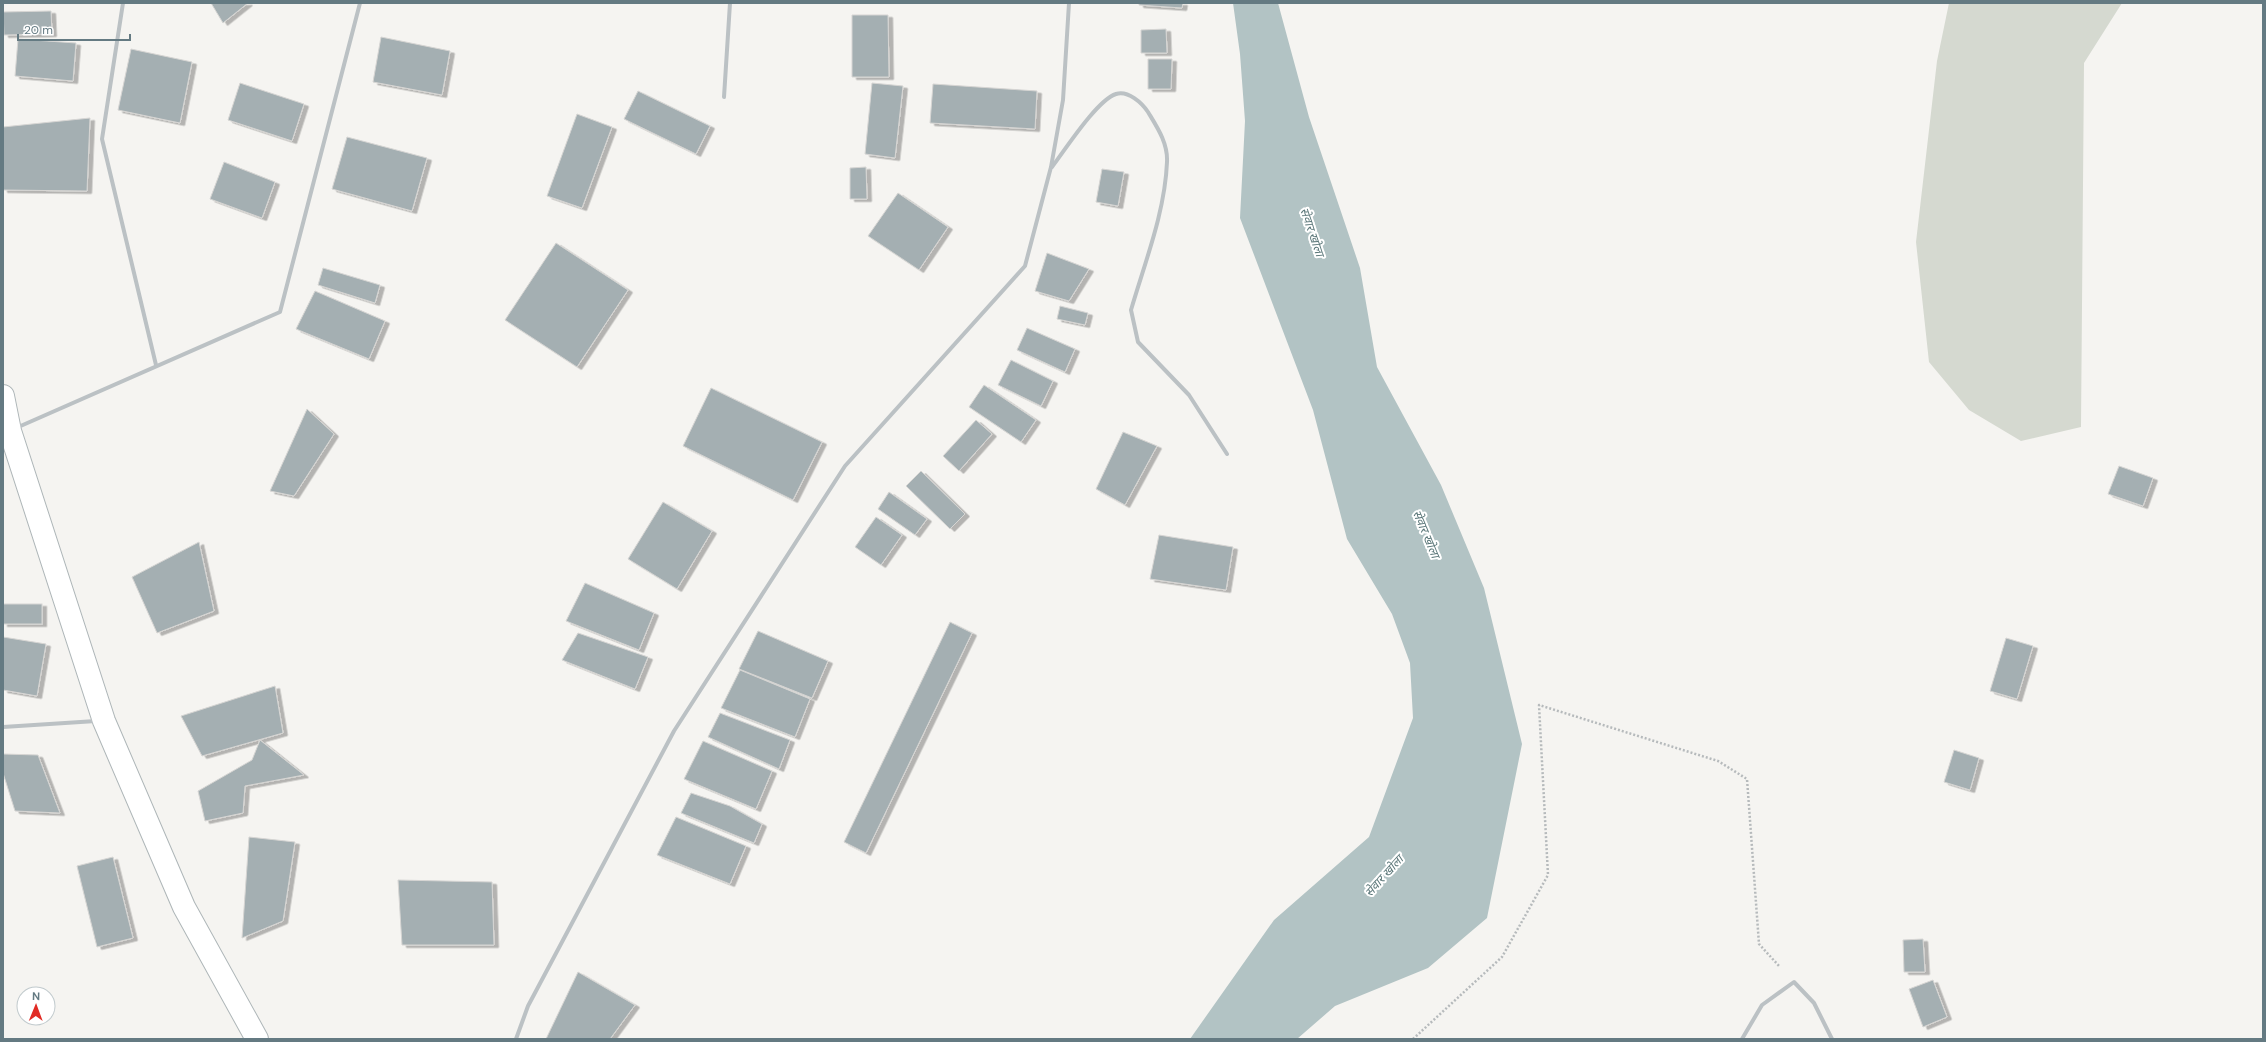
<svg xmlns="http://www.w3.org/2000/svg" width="2266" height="1042" font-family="'DM Sans','Noto Sans Devanagari',sans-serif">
<defs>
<filter id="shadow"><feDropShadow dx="4.5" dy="2.5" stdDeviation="0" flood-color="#0004"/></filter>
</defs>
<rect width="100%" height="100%" fill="#f5f4f1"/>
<polygon fill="#d5d9d0" points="1949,3 2122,3 2084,63 2081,427 2021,441 1969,410 1929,362 1916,242 1937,61"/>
<polygon fill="#b2c3c4" points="1233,3 1278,3 1309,117 1360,268 1377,367 1441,485 1484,588 1522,744 1487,918 1428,968 1335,1006 1297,1039 1190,1039 1274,920 1369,837 1413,718 1410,663 1392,614 1347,539 1313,410 1240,218 1245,121 1240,54"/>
<g fill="#a4afb2" stroke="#d6d5d3" filter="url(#shadow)">
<polygon points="211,3 248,3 223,23"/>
<polygon points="1139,3 1183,3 1182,8 1139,5"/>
<polygon points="51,11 52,34 4,35 3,12"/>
<polygon points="852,15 888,15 889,77 852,77"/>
<polygon points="1166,29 1167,53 1141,53 1141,30"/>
<polygon points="381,37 450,51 442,95 373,82"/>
<polygon points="18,39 76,43 73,81 15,76"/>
<polygon points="131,49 192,62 180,123 118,110"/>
<polygon points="1148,59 1172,59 1171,89 1148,89"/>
<polygon points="240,83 304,104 292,141 228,120"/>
<polygon points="872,83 903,86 895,158 865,154"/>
<polygon points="933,84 1037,91 1035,129 930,123"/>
<polygon points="638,91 710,126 696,154 624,119"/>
<polygon points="577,114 612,127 582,208 547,196"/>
<polygon points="90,118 87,191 3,190 3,127"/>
<polygon points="347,137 427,158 412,211 332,189"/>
<polygon points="224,162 275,182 262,218 210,199"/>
<polygon points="866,167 867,199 850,199 850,168"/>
<polygon points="1102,169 1124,172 1118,206 1096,202"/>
<polygon points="898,193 948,227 919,270 868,236"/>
<polygon points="556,243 628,290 577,367 505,320"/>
<polygon points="1047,253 1089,269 1069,301 1035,291"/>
<polygon points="323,268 380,285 375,303 318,285"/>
<polygon points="315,291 385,321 369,359 296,329"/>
<polygon points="1060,306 1088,313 1085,325 1057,319"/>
<polygon points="1027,328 1075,349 1065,372 1017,350"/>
<polygon points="1011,360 1053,381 1041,406 998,385"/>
<polygon points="984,385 1036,420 1021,442 969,407"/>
<polygon points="711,388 822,442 793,500 683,446"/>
<polygon points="307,409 334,434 294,496 270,491"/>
<polygon points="976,420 992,434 959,471 943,456"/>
<polygon points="1123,432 1157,446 1125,505 1096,489"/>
<polygon points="2119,466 2153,478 2143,506 2108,494"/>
<polygon points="921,471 965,514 950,529 906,486"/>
<polygon points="889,492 927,519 915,535 878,509"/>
<polygon points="663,502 712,531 677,589 628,559"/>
<polygon points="876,517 902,535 881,565 855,547"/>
<polygon points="1159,535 1233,547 1226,590 1150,579"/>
<polygon points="199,542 214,611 157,633 132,577"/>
<polygon points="585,583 654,613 639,650 566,621"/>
<rect x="3" y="604" width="39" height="20"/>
<polygon points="950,622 972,633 866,853 844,842"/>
<polygon points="758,631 828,661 812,698 739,669"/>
<polygon points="578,633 648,657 635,689 562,660"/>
<polygon points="3,637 46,644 37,696 3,690"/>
<polygon points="2006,638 2033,646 2017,699 1990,691"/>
<polygon points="740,670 810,699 795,737 721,708"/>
<polygon points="275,686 283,733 202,756 181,716"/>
<polygon points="720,713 790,740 779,769 708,737"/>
<polygon points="260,740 304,775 245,786 243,813 205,821 198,791 252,760"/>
<polygon points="703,741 772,771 756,809 684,779"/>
<polygon points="1954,750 1979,758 1970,790 1944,782"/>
<polygon points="3,754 38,755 60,813 15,811 3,773"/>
<polygon points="691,793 730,806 762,824 754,843 681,813"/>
<polygon points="676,817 746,846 730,884 657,855"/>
<polygon points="249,837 295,842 283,921 242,938"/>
<polygon points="113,857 133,938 97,947 77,866"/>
<polygon points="398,880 492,882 494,945 402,945"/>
<polygon points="1923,939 1925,972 1904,972 1903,940"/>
<polygon points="578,972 635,1005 610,1039 546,1039"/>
<polygon points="1933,980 1947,1017 1923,1027 1909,989"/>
</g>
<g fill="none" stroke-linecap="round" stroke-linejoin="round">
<defs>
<polyline id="secondary" points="3,396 10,431 104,721 184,907 257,1039"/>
</defs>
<use href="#secondary" stroke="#aeb6b8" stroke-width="24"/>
<polyline stroke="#b6babc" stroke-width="2.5" stroke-dasharray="2 2" stroke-linecap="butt" points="1413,1039 1502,957 1548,875 1539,705 1718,761 1747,779 1759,944 1779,966"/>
<g stroke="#bbc1c4" stroke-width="4">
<polyline points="123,3 102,139 156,365"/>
<polyline points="724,97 730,3"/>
<path d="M1052,167C1065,150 1097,100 1116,94C1128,90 1142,103 1148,112C1157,127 1168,143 1167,162C1165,212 1145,262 1131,310L1138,342L1189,395L1227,454"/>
<polyline points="16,428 280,312 360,3"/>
<polyline points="3,727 96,721"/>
<polyline points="516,1039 528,1006 674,731 845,466 1025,266 1051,167 1063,100 1069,3"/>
<polyline points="1742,1039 1762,1005 1794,982 1814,1003 1832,1039"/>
</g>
<use href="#secondary" stroke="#fff" stroke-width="22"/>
</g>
<g text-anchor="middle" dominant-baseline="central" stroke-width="4" stroke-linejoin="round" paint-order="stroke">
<g font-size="12" font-style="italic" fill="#5a7678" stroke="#fff">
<text transform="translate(1312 232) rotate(71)">सेवार खोला</text>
<text transform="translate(1426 534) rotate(67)">सेवार खोला</text>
<text transform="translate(1384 876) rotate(-48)">सेवार खोला</text>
</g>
</g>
<rect width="2266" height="1042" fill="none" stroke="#647a82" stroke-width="8"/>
<g transform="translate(36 1006) rotate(1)"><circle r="19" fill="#ffffff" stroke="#c1cacd"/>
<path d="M0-3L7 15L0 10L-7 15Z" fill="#e12b24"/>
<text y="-6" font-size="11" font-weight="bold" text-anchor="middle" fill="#647a82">N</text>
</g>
<path d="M18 34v6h112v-6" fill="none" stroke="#647a82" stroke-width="2"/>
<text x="24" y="34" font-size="12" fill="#647a82" stroke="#ffffff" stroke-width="3" paint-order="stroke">20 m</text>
</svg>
